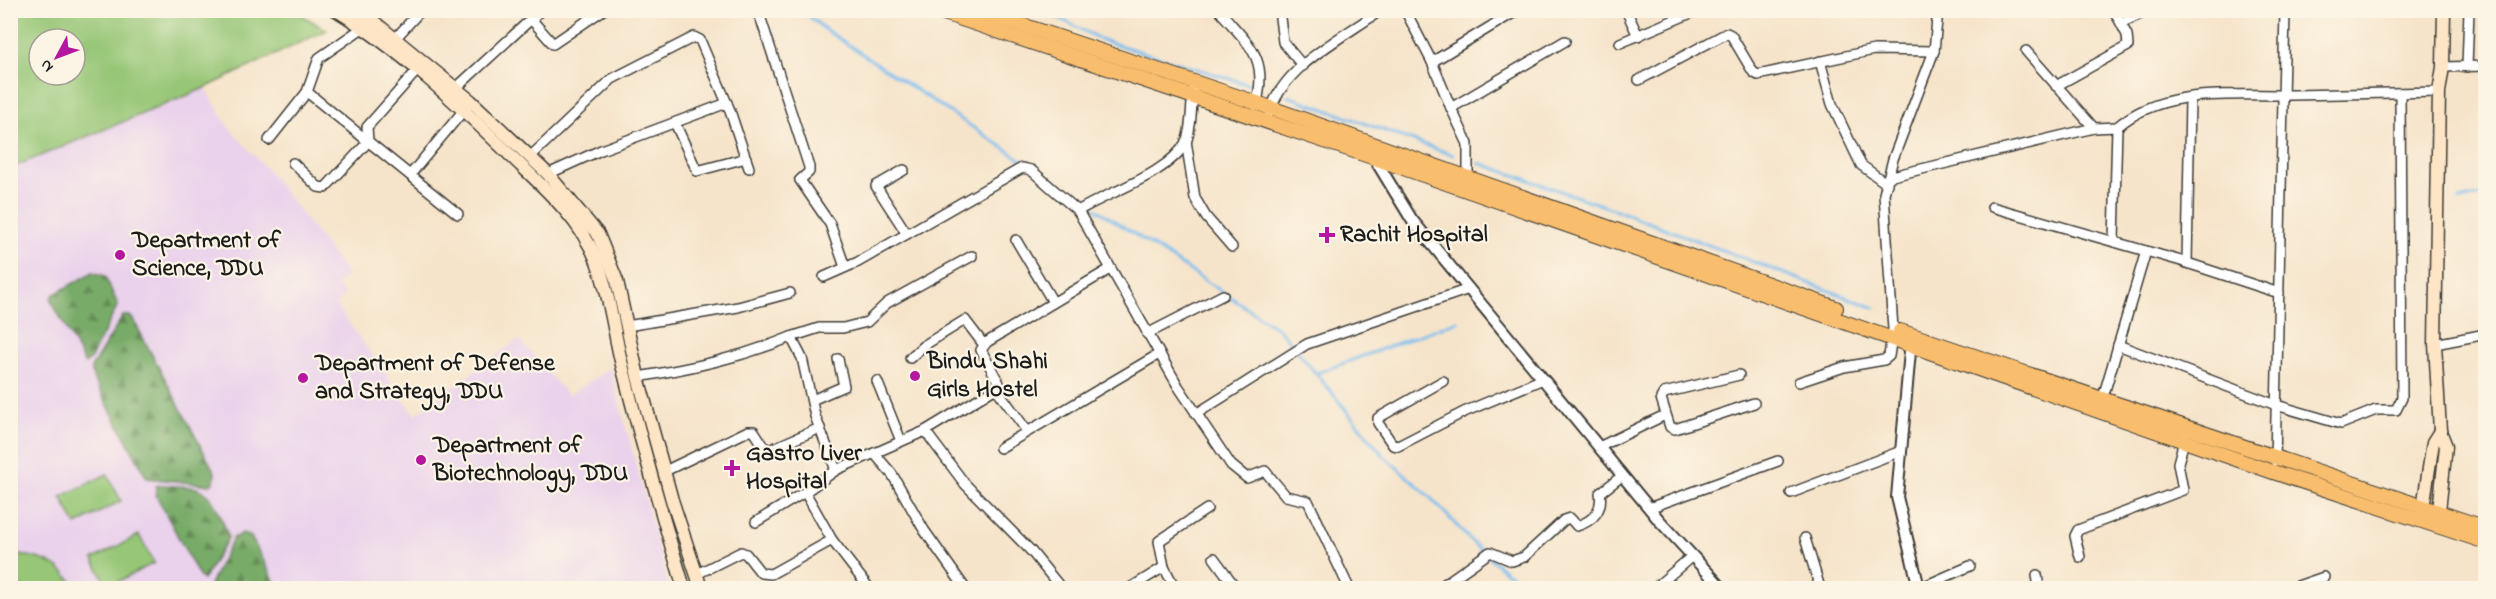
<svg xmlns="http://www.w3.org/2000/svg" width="2496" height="599" font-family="'Indie Flower',sans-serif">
<defs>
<pattern id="forest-firs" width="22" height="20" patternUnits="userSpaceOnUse" patternTransform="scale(1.5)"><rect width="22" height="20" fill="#78ab67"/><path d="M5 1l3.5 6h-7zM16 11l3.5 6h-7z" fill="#628a54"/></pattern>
</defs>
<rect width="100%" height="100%" fill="#fcf5e5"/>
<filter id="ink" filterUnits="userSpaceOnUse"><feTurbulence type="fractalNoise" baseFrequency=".0167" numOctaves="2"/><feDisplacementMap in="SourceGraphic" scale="12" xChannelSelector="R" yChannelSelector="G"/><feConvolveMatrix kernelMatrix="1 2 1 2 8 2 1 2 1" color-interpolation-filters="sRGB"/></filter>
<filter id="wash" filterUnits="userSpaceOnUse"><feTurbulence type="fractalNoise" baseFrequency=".008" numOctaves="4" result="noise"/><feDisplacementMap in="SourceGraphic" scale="24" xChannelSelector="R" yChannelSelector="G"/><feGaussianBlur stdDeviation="1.35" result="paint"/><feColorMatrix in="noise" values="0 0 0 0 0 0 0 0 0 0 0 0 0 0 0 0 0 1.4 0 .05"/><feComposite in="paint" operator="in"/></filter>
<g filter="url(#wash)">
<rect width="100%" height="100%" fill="#f6e4ca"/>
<polygon fill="#ead1ec" points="205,88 228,126 271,174 348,275 336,284 345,295 335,304 415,415 519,339 568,396 610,368 669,588 11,588 11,168"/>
<g fill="#96c676" stroke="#597149" stroke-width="1.5" fill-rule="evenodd">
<path d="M11,10L295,11L327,30L205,88L11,168ZM39,39H75V75H39Z"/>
<polygon points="107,474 121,501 76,525 61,497"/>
<polygon points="139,535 154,563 108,587 93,559"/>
<path d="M11,555C37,554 63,564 76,588H11Z"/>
</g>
<g fill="url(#forest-firs)" stroke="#4a6442" stroke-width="1.5">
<polygon points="93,272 105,276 118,305 91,358 85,364 51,300 53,295"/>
<polygon points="123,316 130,316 134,321 215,473 214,482 210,485 147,478 93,378 91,368"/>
<path d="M162,485C195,488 205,481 220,515C223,523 227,530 228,538L203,580L199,576L156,495V486Z"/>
<polygon points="243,533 251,537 278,588 208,588 233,538"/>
</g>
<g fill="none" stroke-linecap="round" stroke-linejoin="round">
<g stroke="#78bcee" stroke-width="3">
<polyline points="801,10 826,30 1084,201"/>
<polyline points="1043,10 1102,40 1257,87"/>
<polyline points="1288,96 1453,155"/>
<polyline points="1479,163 1616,210 1875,308"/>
<polyline points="2460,200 2485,194 2486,181"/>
<polyline points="1095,208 1280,330 1384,456 1429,496 1473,543 1506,572 1532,588"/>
<polyline points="1317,373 1458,321"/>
</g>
</g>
</g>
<g filter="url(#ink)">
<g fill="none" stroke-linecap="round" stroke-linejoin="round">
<defs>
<g id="minor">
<polyline points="758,10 809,167 809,172 800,180 830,224 845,267"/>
<path d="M1219,10C1249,46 1269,56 1256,106"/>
<polyline points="1279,10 1283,42 1303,66"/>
<polyline points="1405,10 1432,62 1451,108"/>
<polyline points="1626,10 1638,36"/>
<polyline points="531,19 553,44 603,10"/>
<polyline points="2121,23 2149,10"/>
<polyline points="394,40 421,10"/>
<polyline points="1620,43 1698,10"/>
<polyline points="2026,51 2094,128"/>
<polyline points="1820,61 1832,104 1861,165 1887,184"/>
<polyline points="1432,62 1518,10"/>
<polyline points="2443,67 2486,66"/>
<polyline points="2467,67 2469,10"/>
<polyline points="1639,80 1727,33 1731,35 1753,72 1758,75 1874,50 1934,51"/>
<polyline points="2056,86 2128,46 2127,35 2114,10"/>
<polyline points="455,89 541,10"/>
<path d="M1193,91C1191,106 1192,129 1186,142C1169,174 1108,192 1078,211L1178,386L1231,465L1247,478L1265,471L1286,496L1308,501L1349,588"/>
<polyline points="307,92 458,214"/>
<path d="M1270,112C1284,65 1343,38 1381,10"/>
<polyline points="675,123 697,171 746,158"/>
<polyline points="269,140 307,92 319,58 368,24"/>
<polyline points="1186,141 1195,198 1206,217 1232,247"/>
<polyline points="531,156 612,79 694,37 700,40 729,108 749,168"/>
<polyline points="293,163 318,187 325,188 368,142 367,127 421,66"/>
<polyline points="904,170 876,186 907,234"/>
<polyline points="548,174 601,150 727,103"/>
<polyline points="410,175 468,105"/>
<polyline points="1888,177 2094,128 2117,127"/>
<polyline points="1468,181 1468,144 1451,108 1565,41"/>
<polyline points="1992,207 2181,261 2279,293"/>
<polyline points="1016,240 1053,302"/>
<path d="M2114,242L2117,127C2164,86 2235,96 2293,95C2342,94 2390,93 2439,92"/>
<polyline points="2187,263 2190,99"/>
<polyline points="824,277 858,262 1022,168 1031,170 1078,211"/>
<polyline points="627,326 738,307 790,293"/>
<polyline points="1147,334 1223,295"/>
<polyline points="791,337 819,328 843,328 867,322 887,303 972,256"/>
<polyline points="2435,344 2486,334"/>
<polyline points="2118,345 2276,405 2341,424 2376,410 2396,410 2402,398 2400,93"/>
<polyline points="910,358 923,346 965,320 984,345"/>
<polyline points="1739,375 1664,393 1661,398 1670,427 1675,429 1754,403"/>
<path d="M638,377C693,368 739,358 791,337L802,358L815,416L836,470"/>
<polyline points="877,381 901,441"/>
<polyline points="1443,381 1378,418 1378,423 1393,445 1398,446 1464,412 1543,379"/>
<polyline points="1799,382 1844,367 1884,360 1889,356 1893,329 1884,194 1893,159 1934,51 1938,10"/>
<polyline points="812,400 844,386 838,359"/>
<polyline points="2101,404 2146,251"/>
<polyline points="1196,414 1307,344 1469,289"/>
<polyline points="925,431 965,484 1031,551 1061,588"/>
<polyline points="1027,431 996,388 999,383 981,350 987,342 1110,269"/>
<polyline points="1599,447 1665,415"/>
<polyline points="1000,448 1159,354"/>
<polyline points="874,453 892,474 924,530 965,588"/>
<polyline points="2275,461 2285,10"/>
<polyline points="665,471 748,431 754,431 767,451 820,428"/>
<polyline points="805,492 832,540 869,588"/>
<polyline points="1791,493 1901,451"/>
<polyline points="1649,508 1778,461"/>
<polyline points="756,522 805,492 836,470 925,431 996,388"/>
<polyline points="1805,538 1820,588"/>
<polyline points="2080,557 2075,536 2078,530 2183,490 2178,463 2185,437"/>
<polyline points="1214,558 1236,588"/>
<polyline points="697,574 741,552 746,554 761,573 771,574 832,540"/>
<polyline points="2037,575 2039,588"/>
<polyline points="1130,588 1164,567"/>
<polyline points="1175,588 1164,567 1159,541 1207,509"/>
<path d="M1439,588L1490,552L1512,561L1524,557L1564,520L1570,518L1577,526C1593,521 1603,510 1600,493L1622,476"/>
<polyline points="1655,588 1692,556"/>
<polyline points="1920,588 1970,566"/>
<polyline points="2292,588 2324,577"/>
</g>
<g id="tertiary">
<polyline points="1373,156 1412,220 1659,520 1722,588"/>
<polyline points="1911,340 1897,497 1919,588"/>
</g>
<g id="secondary">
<path d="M336,10C400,49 457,103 510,155C542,186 579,217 596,259C609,292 613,327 621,361C640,437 661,513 684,588"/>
<polyline points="354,10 373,21 471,101 548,174 598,234 617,281 638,377 672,500 701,588"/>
<polyline points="2422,514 2433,442 2440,431"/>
<polyline points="2438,520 2446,446 2440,431 2435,344 2439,92 2443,67 2444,10"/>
</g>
<g id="primary">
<polyline points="935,10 1372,157 2270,471 2486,542"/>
<polyline points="977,10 1257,103 1836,308"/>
<polyline points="1900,331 2486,528"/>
</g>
</defs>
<use href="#minor" stroke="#3d3a36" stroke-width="12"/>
<use href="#tertiary" stroke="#3d3a36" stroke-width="14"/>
<use href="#secondary" stroke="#3d3a36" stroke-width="15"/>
<use href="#primary" stroke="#3d3a36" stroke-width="16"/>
<use href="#minor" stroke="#fff" stroke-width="9"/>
<use href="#tertiary" stroke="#fff" stroke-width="10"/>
<use href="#secondary" stroke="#fde5c5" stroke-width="12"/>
<use href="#primary" stroke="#f9be6d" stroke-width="14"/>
</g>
</g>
<g fill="#b5179e" stroke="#fcf5e5" stroke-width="2">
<path d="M1324 226h6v6h6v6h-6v6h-6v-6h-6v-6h6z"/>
<circle cx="120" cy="255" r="6"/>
<circle cx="915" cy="376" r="6"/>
<circle cx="303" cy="378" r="6"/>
<circle cx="421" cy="460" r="6"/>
<path d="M729 459h6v6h6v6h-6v6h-6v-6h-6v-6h6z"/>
</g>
<g text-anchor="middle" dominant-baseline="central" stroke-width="4.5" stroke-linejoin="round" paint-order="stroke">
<g font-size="24" font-weight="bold" fill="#1c1c1c" stroke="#fcf5e5" text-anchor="start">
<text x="1340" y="235">Rachit Hospital</text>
<text x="132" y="241">Department of<tspan x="132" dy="28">Science, DDU</tspan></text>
<text x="927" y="362">Bindu Shahi<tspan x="927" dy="28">Girls Hostel</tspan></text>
<text x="315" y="364">Department of Defense<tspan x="315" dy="28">and Strategy, DDU</tspan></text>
<text x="433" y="446">Department of<tspan x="433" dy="28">Biotechnology, DDU</tspan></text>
<text x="746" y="454">Gastro Liver<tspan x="746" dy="28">Hospital</tspan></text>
</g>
</g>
<rect width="2496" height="599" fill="none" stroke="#fcf5e5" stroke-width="36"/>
<g transform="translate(57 57) rotate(229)"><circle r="28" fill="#fcf5e5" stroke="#a29e95" stroke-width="1.5"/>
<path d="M0-4.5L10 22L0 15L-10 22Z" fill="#b5179e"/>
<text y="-9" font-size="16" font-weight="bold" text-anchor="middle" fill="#1c1c1c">N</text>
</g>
</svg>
